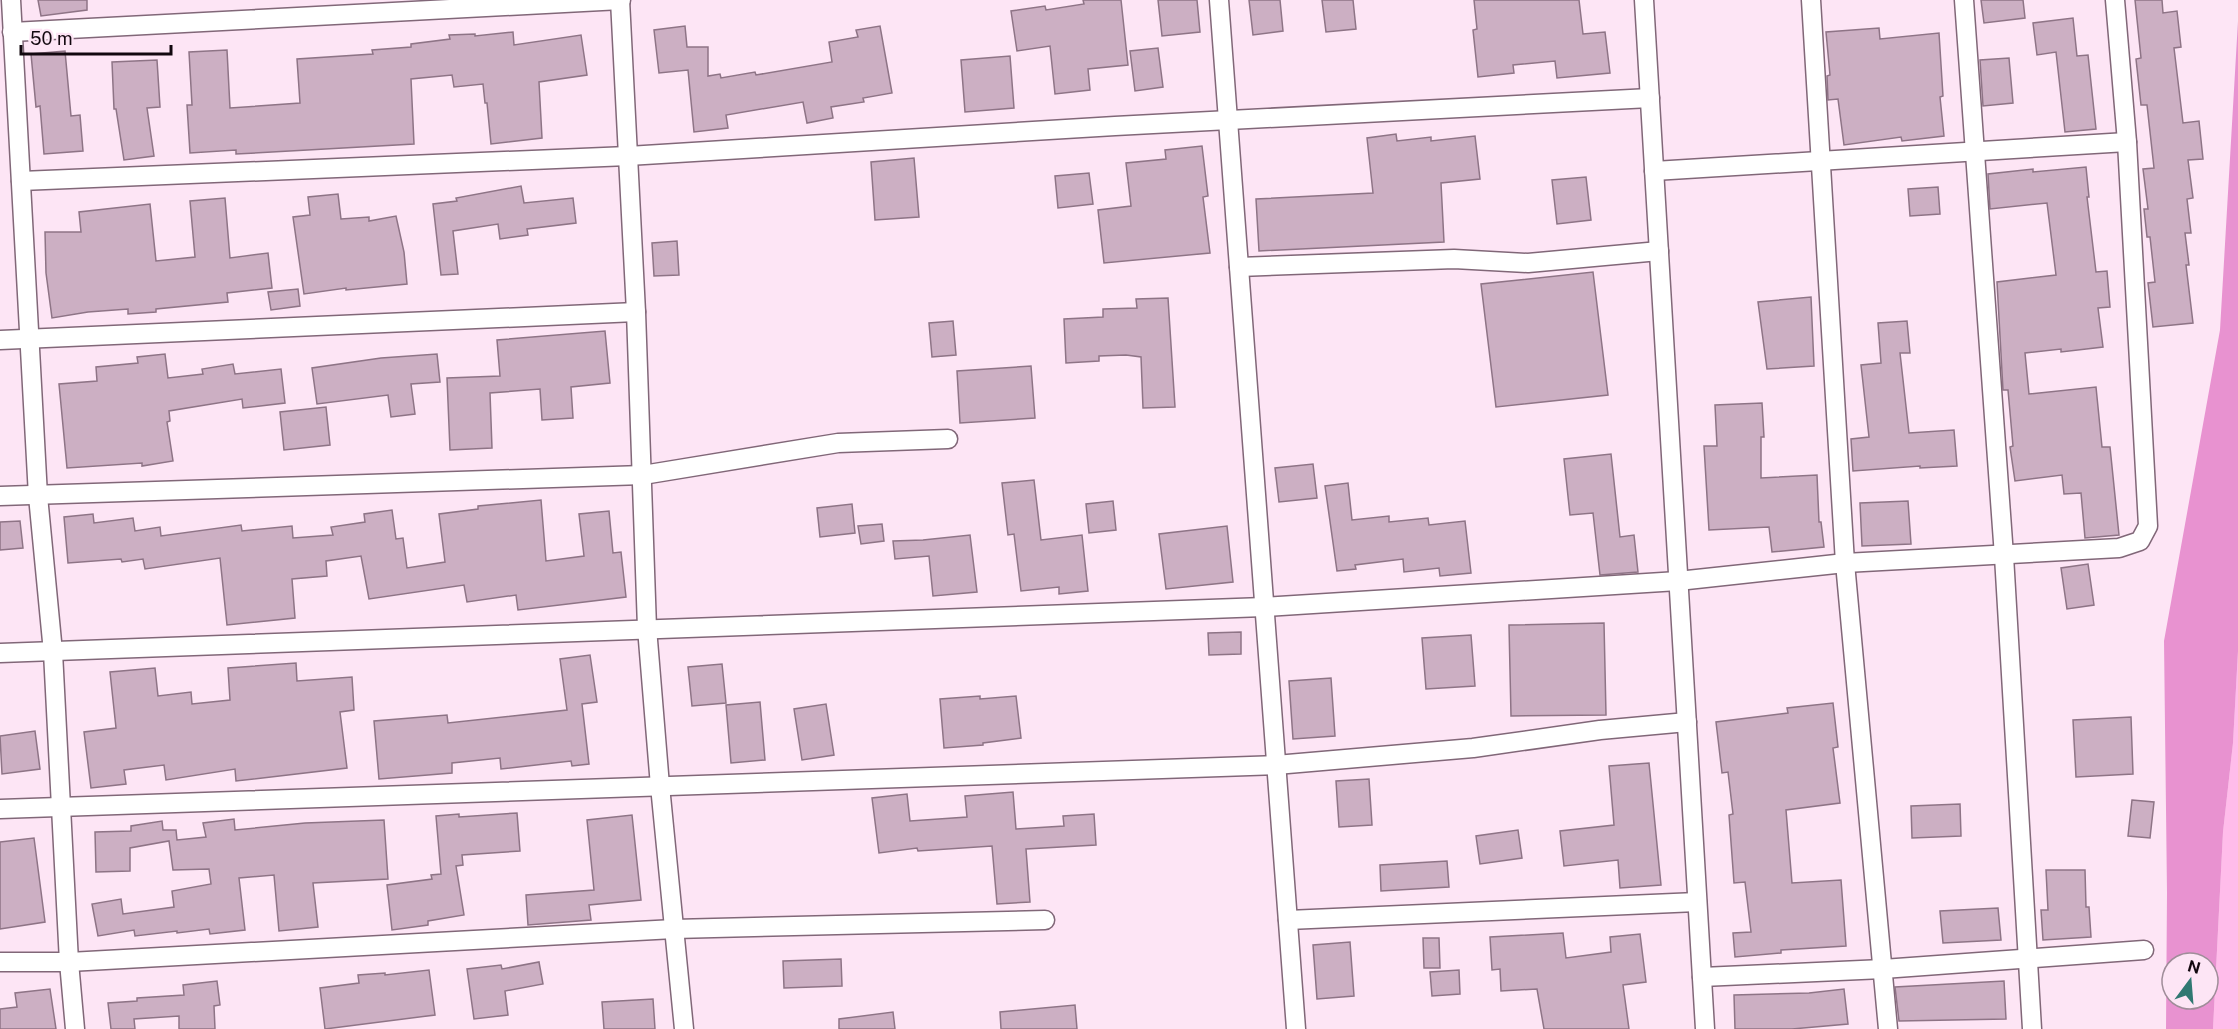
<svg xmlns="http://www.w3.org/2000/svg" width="2238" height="1029" font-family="'Public Sans',sans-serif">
<rect width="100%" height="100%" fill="#fde5f5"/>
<polygon fill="#ffbcea" points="2238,651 2238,1029 2213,1029 2223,832 2233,743"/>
<path fill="#e892d0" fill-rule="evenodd" d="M2238,21V651L2233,743L2223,832L2213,1029H2166L2167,893L2164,641L2220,330ZM2172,963H2208V999H2172Z"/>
<g fill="#ccafc3" stroke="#8e7486" stroke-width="1.5">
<polygon points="38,0 87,0 87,10 41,16"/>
<polygon points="1083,0 1121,0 1128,65 1088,69 1090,90 1055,94 1050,46 1017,51 1011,11 1045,6 1046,10 1084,4"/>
<polygon points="1158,0 1197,0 1200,32 1162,36"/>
<polygon points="1249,0 1280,0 1283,31 1253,35"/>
<polygon points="1322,0 1353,0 1356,29 1326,32"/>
<polygon points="1474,0 1579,0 1583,34 1605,32 1610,73 1557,78 1555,61 1513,65 1514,73 1478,77 1473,30 1477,29"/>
<polygon points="1981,0 2023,0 2025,18 1984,23"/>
<polygon points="2135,0 2162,0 2163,13 2177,11 2181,47 2174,48 2183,123 2199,121 2203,159 2188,160 2193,198 2187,199 2191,233 2185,233 2189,265 2186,265 2193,323 2153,327 2148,283 2155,282 2150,237 2147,237 2144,209 2148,209 2143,169 2154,168 2147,105 2141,105 2136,59 2141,58"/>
<polygon points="2073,18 2077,56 2088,55 2096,129 2065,132 2056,52 2037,55 2033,23"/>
<polygon points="685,26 687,47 708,47 708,76 720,74 721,78 755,72 756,75 832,62 829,42 858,37 856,30 880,26 892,93 863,98 864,102 831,107 833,118 807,123 803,102 726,115 728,128 694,132 688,70 659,73 654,30"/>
<polygon points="1879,28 1880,39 1939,33 1943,96 1940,97 1944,136 1902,141 1901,137 1844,145 1838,99 1828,100 1827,76 1830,75 1826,32"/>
<polygon points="513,32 514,45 581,35 587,75 539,82 542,138 491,144 487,103 485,103 483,84 454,87 452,75 411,79 414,144 236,154 236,150 190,153 187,105 192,105 189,52 227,50 230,108 300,103 297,59 373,54 372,50 411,47 411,44 450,39 449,35 475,34 475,36"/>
<polygon points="1158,48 1163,87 1135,91 1130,51"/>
<polygon points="65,51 71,116 80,115 83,151 44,154 40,106 36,107 31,54"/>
<polygon points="1010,56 1014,108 965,112 961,60"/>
<polygon points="2009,58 2013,103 1983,106 1980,60"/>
<polygon points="157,60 160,107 147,108 154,156 124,160 116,109 114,109 112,62"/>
<polygon points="1396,134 1397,141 1431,137 1431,141 1475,136 1480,179 1441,183 1444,242 1259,251 1256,199 1373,193 1367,138"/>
<polygon points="1202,146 1208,196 1203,197 1210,253 1104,263 1098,210 1131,206 1126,163 1166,159 1165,150"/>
<polygon points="914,158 919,217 875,220 871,162"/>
<polygon points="2086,167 2089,197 2087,197 2096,272 2107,271 2110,307 2098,308 2103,347 2061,352 2061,349 2025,353 2029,394 2096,387 2102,447 2110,447 2119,535 2085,538 2081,493 2064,494 2062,475 2015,481 2010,447 2013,446 2008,390 2003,390 1997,282 2056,275 2047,203 1990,209 1988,174 2033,169 2033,172"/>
<polygon points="1089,173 1093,204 1058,208 1055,176"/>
<polygon points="1586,177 1591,220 1557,224 1552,180"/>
<polygon points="521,186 524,203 573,198 576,223 527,229 528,235 500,239 498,224 453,231 458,274 441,275 433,204 457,201 456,198"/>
<polygon points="1938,187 1940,214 1910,216 1908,189"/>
<polygon points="338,194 341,219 369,217 369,221 396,216 404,252 407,284 346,290 346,288 304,294 293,217 310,215 308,197"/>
<polygon points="225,198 230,258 268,253 272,288 227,293 228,302 156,309 156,312 128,314 128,309 88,312 52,318 46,273 45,232 81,232 79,212 150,204 156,261 195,257 190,201"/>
<polygon points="677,241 679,275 654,276 652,243"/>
<polygon points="1593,272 1608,395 1496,407 1481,284"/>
<polygon points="298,289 300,306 271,310 268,292"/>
<polygon points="1811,297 1814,366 1767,369 1758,302"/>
<polygon points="1168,298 1175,407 1143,408 1141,357 1126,355 1099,356 1099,361 1066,363 1064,319 1103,317 1103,309 1137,308 1136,299"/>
<polygon points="953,321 956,355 932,357 929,323"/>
<polygon points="1907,321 1910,353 1900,353 1909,433 1954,430 1957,466 1920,468 1920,466 1853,471 1851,439 1869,437 1861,365 1881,363 1878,323"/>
<polygon points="605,331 610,383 571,387 573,418 542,420 540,389 490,393 492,448 450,450 447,378 500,376 497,340"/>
<polygon points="165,354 168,378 203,374 202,369 233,364 235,374 281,369 285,403 243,408 242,399 169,411 170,421 167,422 173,461 142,466 142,463 67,468 59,384 97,381 96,367 138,363 137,357"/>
<polygon points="437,354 440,382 411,384 415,414 391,417 388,395 317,404 312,368 381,358"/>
<polygon points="1031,366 1035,418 960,423 957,371"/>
<polygon points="1762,403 1764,437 1761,437 1761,478 1817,475 1819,522 1821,522 1824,547 1772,552 1769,527 1709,530 1704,446 1717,446 1715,405"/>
<polygon points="326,407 330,445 284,450 280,412"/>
<polygon points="1611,454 1620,537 1634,535 1638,572 1600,575 1593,513 1570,515 1564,459"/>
<polygon points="1313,464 1317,498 1279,502 1275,468"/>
<polygon points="1034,480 1041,540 1082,535 1088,591 1059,594 1059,587 1021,591 1014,534 1008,535 1002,483"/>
<polygon points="1348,483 1352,520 1389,516 1389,522 1428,518 1429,525 1465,521 1471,573 1440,576 1439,568 1404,572 1403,559 1355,565 1356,569 1337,571 1325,486"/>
<polygon points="541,500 546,561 584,556 579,514 609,511 613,553 621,552 626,597 518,610 516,595 467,602 464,585 369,599 361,556 326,561 327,576 292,579 295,618 227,625 220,558 145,569 143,559 122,562 121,559 68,563 64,517 93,514 94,523 133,518 135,531 160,527 161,536 241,525 242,531 292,526 293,538 333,535 331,527 365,522 364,514 392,510 396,539 403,538 407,568 445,562 439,514 478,509 478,506"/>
<polygon points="1113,501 1116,530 1089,533 1086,504"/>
<polygon points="1908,501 1911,544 1862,546 1860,503"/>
<polygon points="852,504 855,533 820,537 817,508"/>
<polygon points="20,521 23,548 0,550 0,522"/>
<polygon points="882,524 884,541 861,544 858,526"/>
<polygon points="1227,526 1233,582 1166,589 1159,534"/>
<polygon points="970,535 977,592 933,596 929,556 895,559 893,541 923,540"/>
<polygon points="2088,564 2094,605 2067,609 2061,568"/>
<polygon points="1604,623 1606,715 1511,716 1509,625"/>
<polygon points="1241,632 1241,654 1209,655 1208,633"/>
<polygon points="1471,635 1475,686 1426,689 1422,638"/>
<polygon points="590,655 597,702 582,704 589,764 572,766 571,761 501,769 500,758 452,763 452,773 379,779 374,721 447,715 448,723 567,710 560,659"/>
<polygon points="296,663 297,681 352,677 354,710 340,712 347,768 236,781 235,769 166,780 164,765 124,770 126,784 91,788 84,732 116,728 110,672 155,668 158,696 191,692 192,704 230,700 228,668"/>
<polygon points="722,664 726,703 692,706 688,667"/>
<polygon points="1331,678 1335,736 1293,739 1289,681"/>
<polygon points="980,696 980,699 1016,696 1021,738 983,743 983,745 944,748 940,699"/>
<polygon points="760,702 765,760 731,763 726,705"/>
<polygon points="1833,703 1838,747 1833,748 1840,803 1786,810 1792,883 1841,880 1846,946 1781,950 1781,953 1735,957 1733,933 1751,932 1745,882 1734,883 1729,815 1733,814 1728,772 1722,773 1716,722 1788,713 1787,708"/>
<polygon points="826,704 834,755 802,760 794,709"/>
<polygon points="2131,717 2133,774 2076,777 2073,720"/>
<polygon points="35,731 40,769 2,774 0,736"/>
<polygon points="1649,763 1661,885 1620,888 1618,860 1564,866 1560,831 1614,825 1609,766"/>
<polygon points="1369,779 1372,825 1339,827 1336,781"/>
<polygon points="1013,792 1016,829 1064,826 1063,816 1094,814 1096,845 1026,849 1030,902 997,904 992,846 918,851 917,848 879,853 872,798 907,794 910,821 967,817 965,796"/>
<polygon points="2132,800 2154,802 2150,838 2128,836"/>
<polygon points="1960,804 1961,836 1912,838 1911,806"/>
<polygon points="517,813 520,851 462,855 463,865 456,866 464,915 428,921 428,925 392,930 387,885 432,879 431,875 441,874 436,816 459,814 459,817"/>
<polygon points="632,815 641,900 589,905 591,920 528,925 526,895 594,890 587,820"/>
<polygon points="234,819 235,830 305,823 384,820 388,879 313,883 318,927 279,931 274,875 239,878 245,930 210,934 209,929 177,933 177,931 135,936 134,930 98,936 92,904 121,899 123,914 174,907 172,891 211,884 209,869 173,870 169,841 130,848 130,871 96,872 95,832 131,831 131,826 162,821 163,830 176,830 177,840 206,837 203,823"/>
<polygon points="1518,830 1522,858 1480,864 1476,836"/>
<polygon points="34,838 45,922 0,929 0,842"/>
<polygon points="1447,861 1449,887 1381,891 1380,865"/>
<polygon points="2046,870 2085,870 2086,907 2089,907 2091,937 2043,940 2041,910 2048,910"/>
<polygon points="1998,908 2001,940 1943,943 1940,911"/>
<polygon points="1563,933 1566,958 1611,952 1610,937 1640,934 1646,982 1623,985 1629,1029 1544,1029 1537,989 1501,991 1500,969 1492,970 1490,937"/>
<polygon points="1423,938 1439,938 1440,968 1424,968"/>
<polygon points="1350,942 1354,996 1317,999 1313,945"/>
<polygon points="841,959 842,986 784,988 783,961"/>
<polygon points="539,962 543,984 505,991 508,1015 474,1019 467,969 501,965 502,969"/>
<polygon points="429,970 435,1015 325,1029 320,988 359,983 358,975 385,973 385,975"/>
<polygon points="1459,970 1460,994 1432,996 1430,972"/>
<polygon points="217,981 220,1005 214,1006 215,1029 179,1029 179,1016 134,1019 135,1029 111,1029 108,1003 137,1001 137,998 184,995 183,985"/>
<polygon points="2004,981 2006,1019 1899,1021 1895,987"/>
<polygon points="50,989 56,1029 0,1029 0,1009 17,1007 15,993"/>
<polygon points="1844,989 1848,1024 1792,1029 1735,1029 1734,995 1809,993"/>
<polygon points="653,999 655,1029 604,1029 602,1002"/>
<polygon points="1075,1005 1077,1029 1001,1029 1000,1012"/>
<polygon points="893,1012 895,1029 839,1029 839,1019"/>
</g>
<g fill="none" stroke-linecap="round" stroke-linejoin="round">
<defs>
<g id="minor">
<polyline points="11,0 38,496 53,652 69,962 75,1029"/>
<polyline points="620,0 636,312 647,628 660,786 684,1029"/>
<polyline points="1219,0 1296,1029"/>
<polyline points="1644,0 1705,1029"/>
<polyline points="1811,0 1845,563 1888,1029"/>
<polyline points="1964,0 2004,556 2032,1029"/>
<polyline points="12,32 621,0"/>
<polyline points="1654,171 2127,142"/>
<polyline points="21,181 628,156 1115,126 1650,98"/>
<polyline points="1239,267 1454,259 1528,263 1659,251"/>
<polyline points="0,340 636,312"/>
<polyline points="0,496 643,475 838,443 948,439"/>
<polyline points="0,653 1264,607 1678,581 1845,563 2119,548 2140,541 2148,526 2127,142 2115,0"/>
<polyline points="0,809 1276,765 1473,748 1600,730 1687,722"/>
<polyline points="1288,920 1697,902"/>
<polyline points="0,962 69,962 674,929 1045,920"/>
<polyline points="1702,977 1883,969 2144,950"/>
</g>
</defs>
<use href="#minor" stroke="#816778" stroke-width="21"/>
<use href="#minor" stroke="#fff" stroke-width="18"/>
</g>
<g transform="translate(2190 981) rotate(16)"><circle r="28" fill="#fde5f5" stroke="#9f8d99" stroke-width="1.5"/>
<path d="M0-4.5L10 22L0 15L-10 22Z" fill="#307872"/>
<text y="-9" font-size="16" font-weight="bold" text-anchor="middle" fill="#12080f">N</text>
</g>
<path d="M21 45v9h150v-9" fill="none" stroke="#12080f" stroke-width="3"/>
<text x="30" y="45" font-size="18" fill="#12080f" stroke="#fde5f5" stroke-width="4.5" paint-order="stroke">50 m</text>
</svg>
